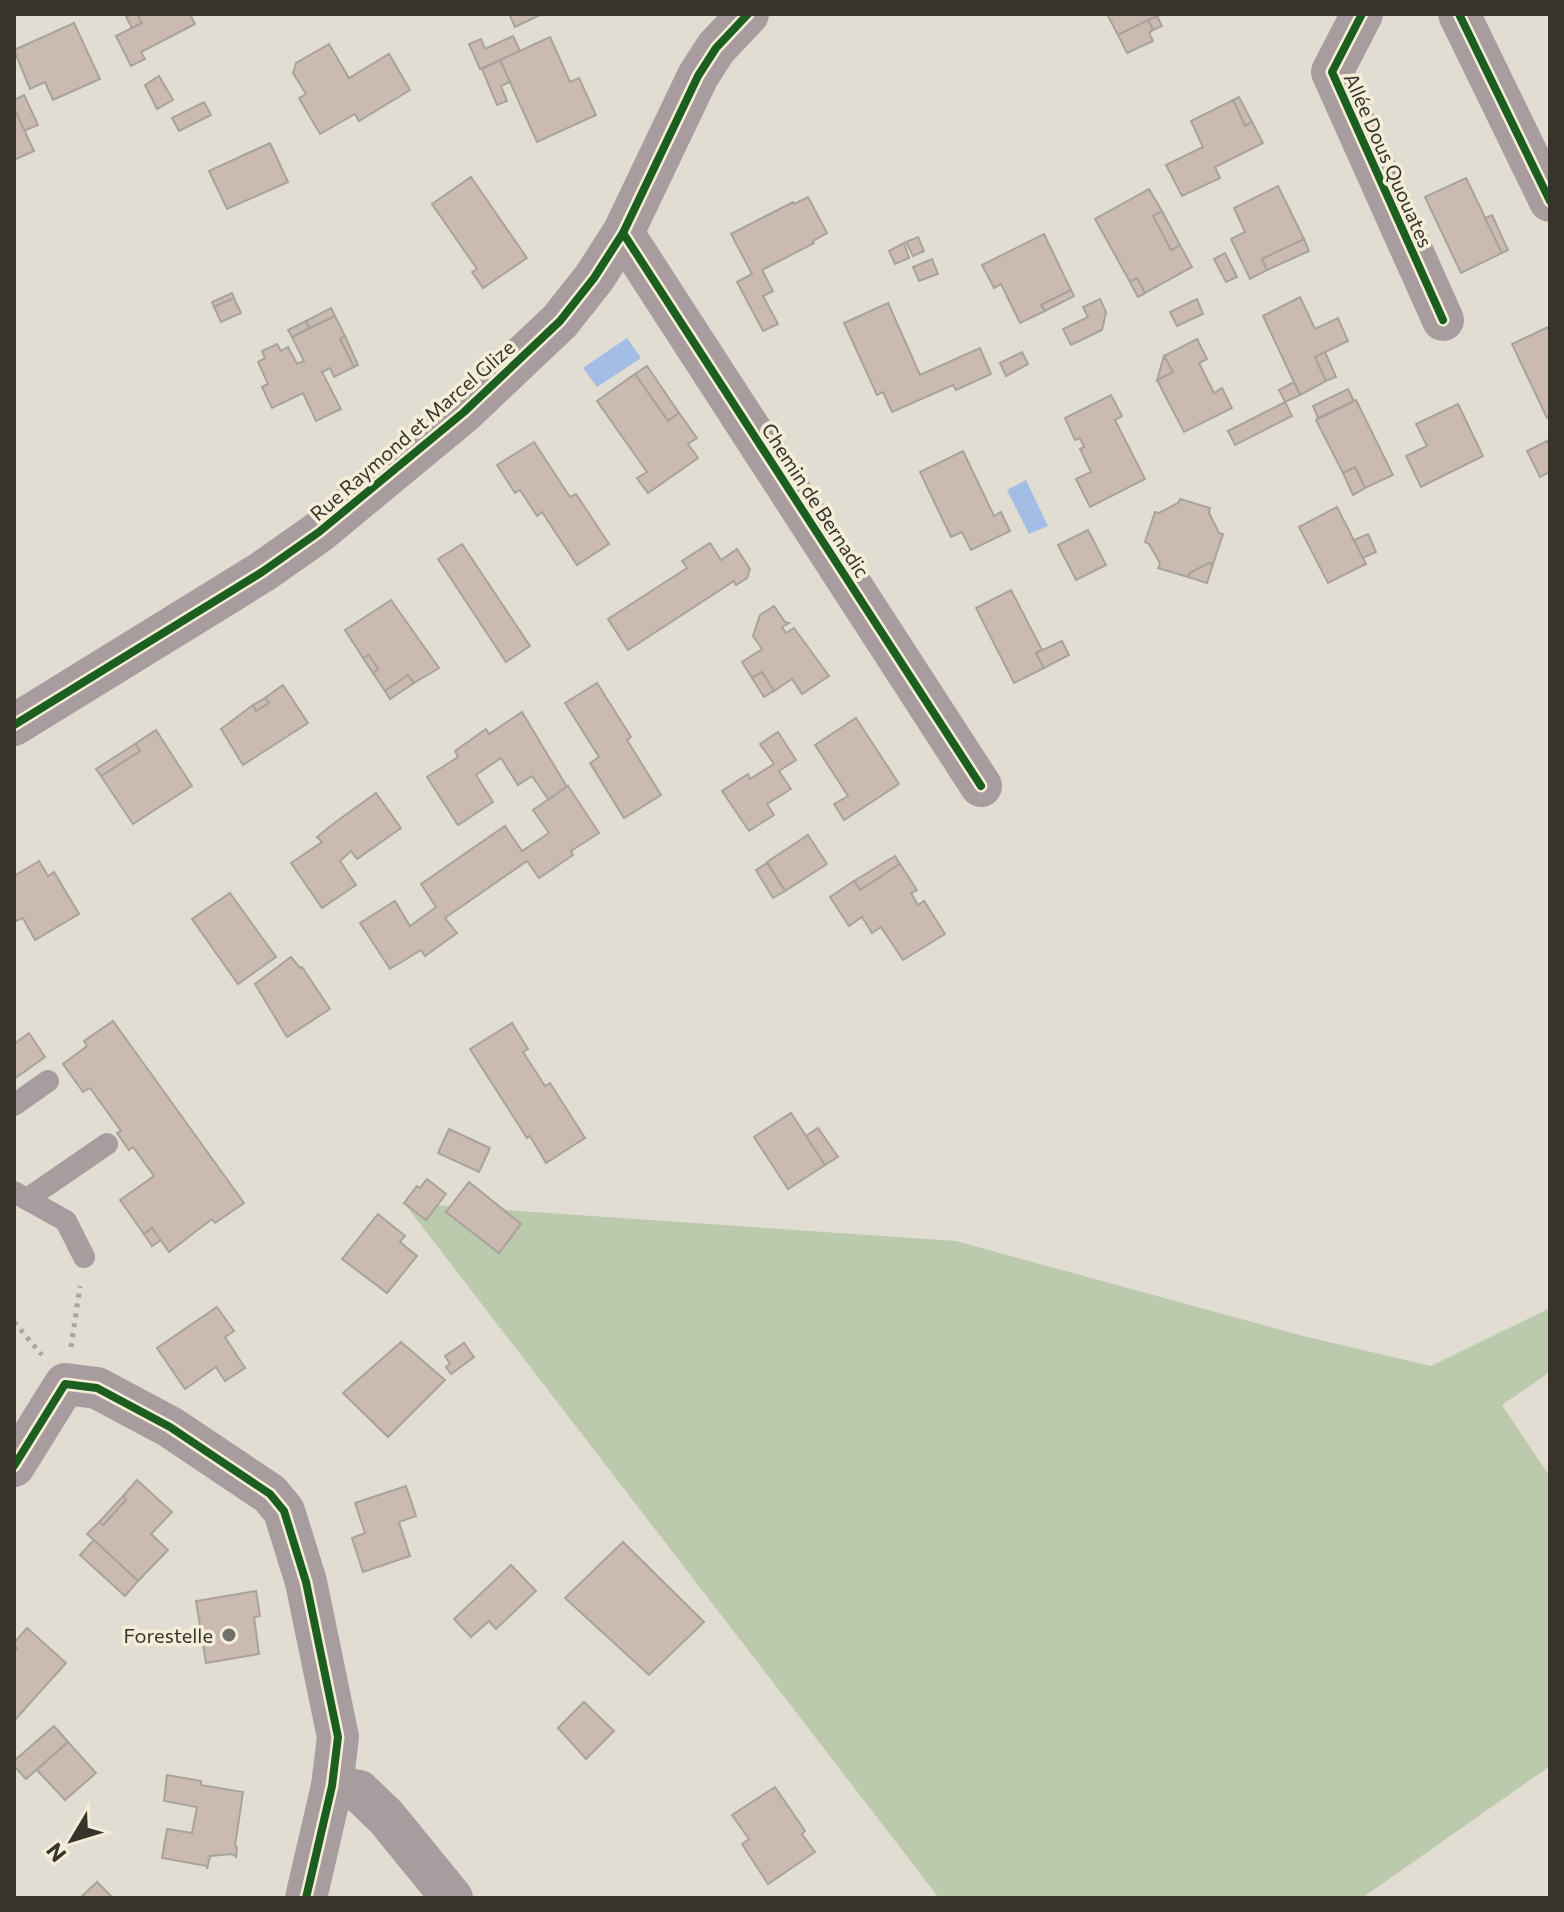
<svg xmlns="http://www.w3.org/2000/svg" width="1564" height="1912" font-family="Commissioner,sans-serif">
<rect width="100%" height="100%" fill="#e1ddd2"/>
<polygon fill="#bbc9ad" points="404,1203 956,1241 1303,1336 1431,1366 1550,1308 1550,1372 1502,1405 1550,1477 1550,1766 1362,1898 939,1898"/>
<g fill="#a3bde5">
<polygon points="627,338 641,358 597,387 583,368"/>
<polygon points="1026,480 1048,526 1029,534 1007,490"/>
</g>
<g fill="#cabab0" stroke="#a9a39d" stroke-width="2">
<polygon points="132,14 137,14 142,23 132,28 126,17"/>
<polygon points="137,14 190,14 195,24 141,52 145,59 131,66 116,36 142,23"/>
<polygon points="509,14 542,14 515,27"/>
<polygon points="1107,14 1162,14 1118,35"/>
<polygon points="1157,16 1162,26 1153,30 1148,20"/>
<polygon points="1148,20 1153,30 1149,33 1153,41 1127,53 1118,35"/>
<polygon points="74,23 100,79 53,100 45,82 30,89 14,50"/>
<polygon points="513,36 520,51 480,69 469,44 481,39 485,49"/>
<polygon points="550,37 570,82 579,78 596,115 537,142 500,60"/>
<polygon points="329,44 349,78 389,54 410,90 359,121 355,114 320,134 299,98 306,94 293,73 296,63"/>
<polygon points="500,60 510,82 501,86 507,101 497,105 482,69"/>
<polygon points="159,76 173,100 157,109 145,85"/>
<polygon points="24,95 38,125 24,131 14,108 14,100"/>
<polygon points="1239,97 1252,122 1245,126 1233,100"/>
<polygon points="1233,100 1245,126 1252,122 1263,143 1215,167 1220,178 1182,196 1166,165 1203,147 1191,121"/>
<polygon points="204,102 211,115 179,131 172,118"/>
<polygon points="14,108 34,151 14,160"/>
<polygon points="270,143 288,182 227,209 209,171"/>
<polygon points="471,177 527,258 483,288 472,272 477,269 432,204"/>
<polygon points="1466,178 1502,253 1461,273 1425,197"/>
<polygon points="1278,186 1304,239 1262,259 1267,270 1250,279 1231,239 1245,232 1234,208"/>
<polygon points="1149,189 1162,211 1153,216 1171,250 1180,245 1192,267 1145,293 1137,278 1130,282 1095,219"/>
<polygon points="808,197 827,233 813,241 814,243 762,270 773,291 763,296 778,324 763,331 737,282 752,274 731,234 793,202 794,204"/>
<polygon points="1162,211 1180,245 1171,250 1153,216"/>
<polygon points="1492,215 1508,250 1502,253 1485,218"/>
<polygon points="1044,234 1071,290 1041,305 1045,311 1020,323 1001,284 994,288 982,265"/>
<polygon points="918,237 924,251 913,256 906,242"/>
<polygon points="1304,239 1309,251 1267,270 1262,259"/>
<polygon points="904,243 909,258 895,264 889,251"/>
<polygon points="1225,253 1237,277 1226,282 1214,259"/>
<polygon points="932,259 938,274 919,281 913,267"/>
<polygon points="1137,278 1145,293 1138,297 1130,282"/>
<polygon points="1071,290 1074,296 1045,311 1041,305"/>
<polygon points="232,293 234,298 214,307 212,302"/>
<polygon points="1300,297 1315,329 1338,318 1348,341 1315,357 1326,381 1300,395 1263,316"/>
<polygon points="234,298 241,313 221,322 214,307"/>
<polygon points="1100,299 1106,312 1102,330 1071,345 1063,329 1088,317 1083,307"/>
<polygon points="1197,299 1203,314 1177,326 1170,312"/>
<polygon points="888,303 920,375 980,348 991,374 956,390 953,385 892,412 883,392 877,395 844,323"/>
<polygon points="331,308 335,316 309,328 306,321"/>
<polygon points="335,316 345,336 340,339 354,367 334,377 330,368 322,372 341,409 316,421 303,393 272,408 262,387 268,384 258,362 265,358 262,351 277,344 281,351 288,347 297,364 304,361 292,337"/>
<polygon points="306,321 309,328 292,337 288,330"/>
<polygon points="1548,327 1550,332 1550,417 1547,418 1512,344"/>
<polygon points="345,336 358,365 354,367 340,339"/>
<polygon points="1197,339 1207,359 1199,363 1214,393 1222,388 1232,408 1184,432 1157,380 1173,372 1164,356"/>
<polygon points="1022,352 1028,364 1006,376 1000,363"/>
<polygon points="1325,352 1336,377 1326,381 1315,357"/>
<polygon points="1164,356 1173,372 1157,380"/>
<polygon points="647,366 679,413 668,421 635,374"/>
<polygon points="635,374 668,421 679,413 697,438 688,444 698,458 648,493 637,478 647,472 597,401"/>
<polygon points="1294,382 1300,395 1285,402 1279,390"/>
<polygon points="1348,389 1354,401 1318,418 1313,406"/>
<polygon points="1111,395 1122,416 1115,420 1145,479 1090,507 1076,479 1091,472 1080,449 1084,447 1080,438 1075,440 1065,418"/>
<polygon points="1356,400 1393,475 1365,488 1355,467 1343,473 1316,420"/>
<polygon points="1285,402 1292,416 1235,445 1228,431"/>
<polygon points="1458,404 1483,456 1421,487 1406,456 1427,446 1416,424"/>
<polygon points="1547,441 1550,447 1550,472 1540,477 1527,451"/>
<polygon points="534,442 570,497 576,494 609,544 577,565 542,512 537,516 520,490 515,493 497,465"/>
<polygon points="963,451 994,516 1001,512 1010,531 971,550 962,532 951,537 920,472"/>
<polygon points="1355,467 1365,488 1353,495 1343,473"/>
<polygon points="1180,499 1210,508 1209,513 1219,533 1223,534 1213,564 1209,563 1190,573 1188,577 1158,568 1160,563 1149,544 1145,542 1155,512 1159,513 1178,503"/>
<polygon points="1337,507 1366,564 1328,583 1299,527"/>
<polygon points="1088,530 1106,565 1076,580 1058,545"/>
<polygon points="1368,534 1376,552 1363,558 1354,540"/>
<polygon points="710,543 721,560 737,549 750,569 747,578 736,585 734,581 628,650 608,619 687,568 682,561"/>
<polygon points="462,544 530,646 506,662 438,559"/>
<polygon points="1209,563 1213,564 1207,583 1188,577 1190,573"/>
<polygon points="1011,590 1042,650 1036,653 1044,668 1014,683 976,608"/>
<polygon points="391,600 439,668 414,683 408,675 385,691 373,673 378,669 369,655 363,658 345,630"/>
<polygon points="774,606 785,622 789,623 782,627 786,633 794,628 829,676 802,694 792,679 774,691 762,672 752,678 742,662 762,649 753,636 760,615"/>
<polygon points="1062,641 1069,655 1044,668 1036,653"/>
<polygon points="369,655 378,669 373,673 363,658"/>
<polygon points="762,672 774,691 764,697 752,678"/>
<polygon points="408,675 414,683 390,699 385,691"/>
<polygon points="597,683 631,737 627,740 661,795 624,818 590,763 599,757 565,703"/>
<polygon points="283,685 308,723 243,765 221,729 253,705 256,711 269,703 265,698"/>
<polygon points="265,698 269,703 256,711 253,705"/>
<polygon points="522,712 567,787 549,800 532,776 518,785 501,758 476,775 493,802 458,825 427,777 458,757 455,751 486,729 489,734"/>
<polygon points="856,718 899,784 844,820 834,804 848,796 815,745"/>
<polygon points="156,730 192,786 133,824 101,776 140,751 135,744"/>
<polygon points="778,732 796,760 779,771 791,789 767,804 774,815 749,831 722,791 748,774 750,779 774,764 760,744"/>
<polygon points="135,744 140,751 101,776 96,769"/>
<polygon points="568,786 599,833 571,851 573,855 539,878 527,861 445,918 457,933 425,956 421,950 390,969 360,923 395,901 410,926 436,907 421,884 505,826 522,851 549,833 533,810"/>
<polygon points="376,793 401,828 357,859 351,851 340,861 356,885 322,908 291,863 322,842 317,837 333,824"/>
<polygon points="808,835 827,864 785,891 767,862"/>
<polygon points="895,856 900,864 860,890 854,881"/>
<polygon points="39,861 48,876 54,872 79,914 35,940 23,918 14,922 14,876"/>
<polygon points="767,863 785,891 773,898 756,870"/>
<polygon points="900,864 917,890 911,893 918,905 924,901 945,934 903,960 881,927 872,933 862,917 849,926 830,897 854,881 860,890"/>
<polygon points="230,893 276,957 238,984 192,919"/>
<polygon points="291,957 300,968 302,967 330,1009 287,1037 255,984"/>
<polygon points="113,1021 244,1203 215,1223 212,1219 169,1252 152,1228 144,1234 120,1200 154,1176 133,1147 129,1150 117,1133 121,1131 90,1088 83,1092 63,1064 87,1046 84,1041"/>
<polygon points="512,1023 528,1049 523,1052 545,1086 550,1083 585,1138 546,1163 530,1136 527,1138 470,1049"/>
<polygon points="29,1033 45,1057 14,1079 14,1044"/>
<polygon points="791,1113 825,1165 788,1189 754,1137"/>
<polygon points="818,1128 838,1157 825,1165 806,1136"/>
<polygon points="449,1129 490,1148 479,1172 438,1153"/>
<polygon points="427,1179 446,1194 426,1220 404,1203 417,1186 420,1188"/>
<polygon points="469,1182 521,1224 499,1253 446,1212"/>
<polygon points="378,1214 405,1236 400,1242 417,1256 387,1293 342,1259"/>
<polygon points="152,1228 161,1240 152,1246 144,1234"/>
<polygon points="217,1307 234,1331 225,1337 245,1368 225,1381 216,1367 185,1389 157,1348"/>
<polygon points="401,1342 445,1380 388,1437 343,1393"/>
<polygon points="464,1343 474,1357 451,1374 446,1367 450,1364 445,1356"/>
<polygon points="137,1480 172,1512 151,1534 168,1550 138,1581 87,1534 99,1522 103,1525 126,1500 123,1496"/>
<polygon points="406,1486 416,1516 399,1522 410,1556 363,1572 352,1538 365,1533 355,1503"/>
<polygon points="123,1496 126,1500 103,1525 99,1522"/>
<polygon points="94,1540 138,1581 125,1596 80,1555"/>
<polygon points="623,1542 704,1622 649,1675 565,1598"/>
<polygon points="511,1565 536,1591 496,1629 489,1621 471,1637 454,1619"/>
<polygon points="256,1591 260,1616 254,1617 259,1654 206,1663 196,1601"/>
<polygon points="27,1628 66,1663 14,1721 14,1652 17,1649 14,1643"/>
<polygon points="584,1702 614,1731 586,1759 558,1728"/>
<polygon points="54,1726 68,1742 26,1779 14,1766 14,1761"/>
<polygon points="68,1742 96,1773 65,1800 37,1770"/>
<polygon points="167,1775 201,1781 201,1785 243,1792 235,1846 237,1847 236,1857 232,1854 210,1856 207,1869 207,1866 162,1858 167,1829 192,1833 197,1807 164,1801"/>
<polygon points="775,1787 805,1831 802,1834 815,1852 768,1884 742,1844 749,1839 732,1815"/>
<polygon points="97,1882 113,1898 80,1898"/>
</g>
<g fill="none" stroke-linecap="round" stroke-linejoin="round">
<g stroke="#aba4a1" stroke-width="5" stroke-dasharray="4 6" stroke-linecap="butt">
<polyline points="14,1322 42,1355"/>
<polyline points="71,1347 80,1286"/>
</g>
<g stroke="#a89c9e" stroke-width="22">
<polyline points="14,1105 48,1081"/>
<polyline points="14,1192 66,1221 84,1257"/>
<polyline points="27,1199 107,1144"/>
</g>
<g stroke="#a89c9e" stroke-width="42">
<polyline points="1362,14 1332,72 1443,320"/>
<polyline points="1459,14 1550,201"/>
<polyline points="623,233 981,786"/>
<polyline points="14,725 262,572 319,532 464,412 560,321 594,278 623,233 698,76 716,48 748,14"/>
<polyline points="14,1466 65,1384 97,1388 170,1427 270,1494 284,1511 306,1582 338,1737 332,1786 306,1898"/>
<polyline points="332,1786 359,1791 386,1817 452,1898"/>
</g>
<defs>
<g id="cycleway">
<polyline points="1362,14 1332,72 1443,320"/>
<polyline points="1459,14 1550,201"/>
<polyline points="623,233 981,786"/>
<polyline points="14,725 262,572 319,532 464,412 560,321 594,278 623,233 698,76 716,48 748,14"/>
<polyline points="14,1466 65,1384 97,1388 170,1427 270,1494 284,1511 306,1582 338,1737 332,1786 306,1898"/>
</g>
</defs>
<use href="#cycleway" stroke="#f4eed9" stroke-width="13"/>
<use href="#cycleway" stroke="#1b5e20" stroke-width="8"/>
</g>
<circle fill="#726f66" stroke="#f4eed9" stroke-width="3" cx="229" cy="1635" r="8"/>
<g text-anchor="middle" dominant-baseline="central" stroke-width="7" stroke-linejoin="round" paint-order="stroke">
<g font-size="20" fill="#37342c" stroke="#f4eed9">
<text transform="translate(1389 160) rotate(66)">Allée Dous Quouates</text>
<text transform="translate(412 430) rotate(-41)">Rue Raymond et Marcel Glize</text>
<text transform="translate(816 500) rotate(57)">Chemin de Bernadic</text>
</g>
<g font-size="20" fill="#37342c" stroke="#f4eed9" text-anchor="end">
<text x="213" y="1635">Forestelle</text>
</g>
</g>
<rect width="1564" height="1912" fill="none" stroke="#37342c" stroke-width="32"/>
<g transform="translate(72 1840) rotate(232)" stroke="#f4eed9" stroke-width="6" paint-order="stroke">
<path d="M0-6L14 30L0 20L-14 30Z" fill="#37342c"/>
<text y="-12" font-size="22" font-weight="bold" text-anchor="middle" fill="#37342c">N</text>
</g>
</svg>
